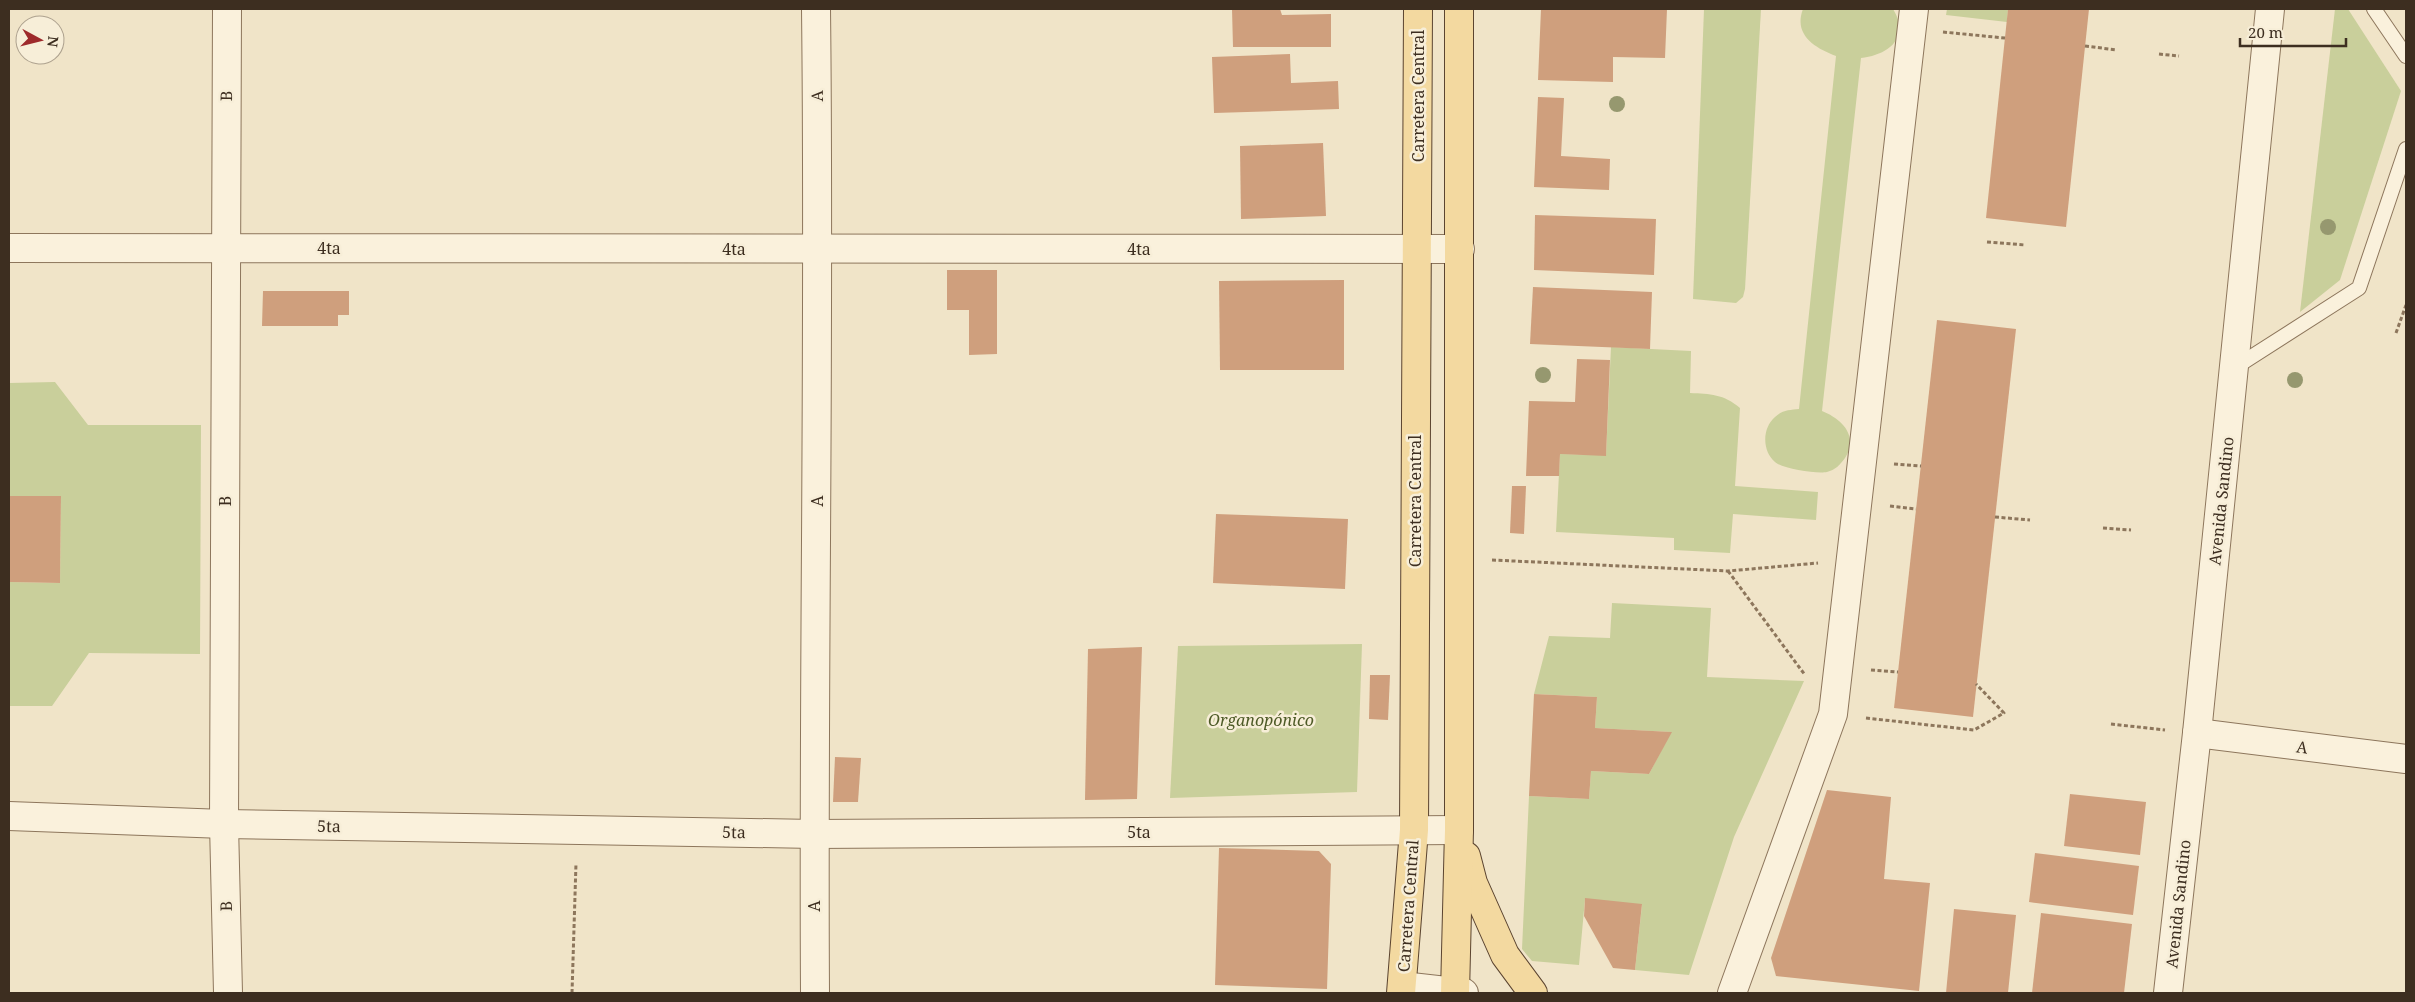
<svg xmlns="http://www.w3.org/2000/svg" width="2415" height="1002" font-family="'Noto Serif',serif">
<rect width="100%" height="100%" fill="#f0e4c8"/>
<g fill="#c9cf9b">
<polygon points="1704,9 1761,9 1745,289 1743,297 1736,303 1693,299"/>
<path d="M1803,9H1893C1911,38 1888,55 1861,58L1822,411C1842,419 1859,436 1845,458C1840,465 1835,470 1827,472C1817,474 1782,469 1775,462C1762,451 1762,428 1775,417C1782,410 1790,410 1799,409L1836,56C1815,48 1793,35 1803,9Z"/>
<polygon points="1947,9 2008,9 2007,22 1946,15"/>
<polygon points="2335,9 2348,9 2401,91 2340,280 2300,312"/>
<path d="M1611,347L1691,351L1690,393C1710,394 1724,394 1740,408L1735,486L1818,492L1816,520L1733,514L1730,553L1674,550V538L1556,532L1560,454L1606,455Z"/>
<polygon points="55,382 88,425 201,425 200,654 89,653 52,706 9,706 9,582 60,583 61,496 9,496 9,383"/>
<polygon points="1612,603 1711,608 1707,677 1804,681 1734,837 1689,975 1635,970 1642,905 1585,899 1579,965 1532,961 1522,949 1529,796 1589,799 1591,771 1649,774 1671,732 1595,728 1597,697 1534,694 1549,636 1610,638"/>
<polygon points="1362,644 1357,792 1170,798 1178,646"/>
</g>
<g fill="#cf9f7d">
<polygon points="1232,9 1280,9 1282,15 1331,14 1331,47 1233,47"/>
<polygon points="1541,9 1667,9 1665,58 1613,57 1613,82 1538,80"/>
<polygon points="2008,9 2089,9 2066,227 1986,218"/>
<polygon points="1290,54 1291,83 1338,81 1339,109 1214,113 1212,57"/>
<polygon points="1538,97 1564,98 1561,156 1610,159 1609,190 1534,187"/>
<polygon points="1323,143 1326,216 1241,219 1240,146"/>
<polygon points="1535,215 1656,219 1654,275 1534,270"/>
<polygon points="947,270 997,270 997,354 969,355 969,310 947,310"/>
<polygon points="1344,280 1344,370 1220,370 1219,281"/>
<polygon points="1533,287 1652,292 1650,349 1530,344"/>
<polygon points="263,291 349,291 349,315 338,315 338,326 262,326"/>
<polygon points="1937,320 2016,329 1973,717 1894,708"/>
<polygon points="1577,359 1610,360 1606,456 1560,454 1559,476 1526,476 1529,401 1575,402"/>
<polygon points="1512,486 1526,486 1524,534 1510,533"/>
<polygon points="10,496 61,496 60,583 9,582"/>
<polygon points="1216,514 1348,519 1345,589 1213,583"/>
<polygon points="1142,647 1137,799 1085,800 1088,649"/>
<polygon points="1370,675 1390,675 1388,720 1369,719"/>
<polygon points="1534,694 1597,697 1595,728 1672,732 1649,774 1591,771 1589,799 1529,796"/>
<polygon points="835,757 861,758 858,802 833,802"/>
<polygon points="1827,790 1891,797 1884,879 1930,883 1919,991 1776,976 1771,958"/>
<polygon points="2070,794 2146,802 2140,855 2064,846"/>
<polygon points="1219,848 1319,851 1331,864 1327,989 1215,985"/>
<polygon points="2035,853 2139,866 2133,915 2029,902"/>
<polygon points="1585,898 1642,904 1635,970 1613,968 1584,916"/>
<polygon points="1954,909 2016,915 2008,993 1946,993"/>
<polygon points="2041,913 2132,924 2124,993 2032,993"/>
</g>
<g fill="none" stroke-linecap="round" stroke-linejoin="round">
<defs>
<g id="service">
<polyline points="2374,9 2406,56"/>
<polyline points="2234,368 2359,288 2406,149"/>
</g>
<g id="minor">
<polyline points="227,9 224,824 228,993"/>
<polyline points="2197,733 2406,759"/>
<polyline points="9,816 224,824 814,834 1459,830"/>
<path d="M815,993C813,665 820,337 816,9"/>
<polyline points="1732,993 1833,714 1914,9"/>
</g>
<g id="tertiary">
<polyline points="9,248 1460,249"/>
<polyline points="1402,986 1464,993"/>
<polyline points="2168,993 2197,733 2270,9"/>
</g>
<g id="primary">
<polyline points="1466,856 1473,883 1505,955 1533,993"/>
<polyline points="1401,993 1414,830 1418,9"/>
<polyline points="1455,993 1459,830 1459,9"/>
</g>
</defs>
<use href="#service" stroke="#8d765c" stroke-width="16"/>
<use href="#minor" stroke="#8d765c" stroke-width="30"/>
<use href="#tertiary" stroke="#8d765c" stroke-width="30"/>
<use href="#primary" stroke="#5b4430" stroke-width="30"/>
<g stroke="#8d765c" stroke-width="3" stroke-dasharray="4 2.5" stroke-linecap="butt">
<polyline points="1943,32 2005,38"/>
<polyline points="2085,46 2117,50"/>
<polyline points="2159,54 2179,56"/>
<polyline points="1987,242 2025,245"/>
<polyline points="2396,333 2406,305"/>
<polyline points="1894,464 1921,466"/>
<polyline points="1890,506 1916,509"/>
<polyline points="1995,517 2030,520"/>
<polyline points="2103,528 2131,530"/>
<polyline points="1492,560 1728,571 1818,563"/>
<polyline points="1728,571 1805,675"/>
<polyline points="1871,670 1898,672"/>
<polyline points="1866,718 1974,730 2004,713 1976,684"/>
<polyline points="2111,724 2165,730"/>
<polyline points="572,993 576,863"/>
</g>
<use href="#service" stroke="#faf1dc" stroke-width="14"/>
<use href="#minor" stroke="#faf1dc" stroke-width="28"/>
<use href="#tertiary" stroke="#faf1dc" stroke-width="28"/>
<use href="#primary" stroke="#f3d9a0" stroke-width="28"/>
</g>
<g fill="#96986f">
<circle cx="1617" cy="104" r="8"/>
<circle cx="2328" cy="227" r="8"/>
<circle cx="1543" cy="375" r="8"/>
<circle cx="2295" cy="380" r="8"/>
</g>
<g text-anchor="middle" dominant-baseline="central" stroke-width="5" stroke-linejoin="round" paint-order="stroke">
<g font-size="16" fill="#3d2e20" stroke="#f7eed8">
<text transform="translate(226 96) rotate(-89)">B</text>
<text transform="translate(817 96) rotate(-91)">A</text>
<text transform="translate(1418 96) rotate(-90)">Carretera Central</text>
<text x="329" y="248">4ta</text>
<text x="734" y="249">4ta</text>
<text x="1139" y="249">4ta</text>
<text transform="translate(225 501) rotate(-90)">B</text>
<text transform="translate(817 501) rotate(-90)">A</text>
<text transform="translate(1415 501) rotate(-90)">Carretera Central</text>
<text transform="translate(2221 501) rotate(-84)">Avenida Sandino</text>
<text transform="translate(2302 747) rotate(7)">A</text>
<text transform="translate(329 826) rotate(1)">5ta</text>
<text transform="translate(734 832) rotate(1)">5ta</text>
<text x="1139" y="832">5ta</text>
<text transform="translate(2178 904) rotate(-84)">Avenida Sandino</text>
<text transform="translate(226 906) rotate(-91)">B</text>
<text transform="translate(814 906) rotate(-90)">A</text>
<text transform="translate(1408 906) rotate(-86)">Carretera Central</text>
</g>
<g font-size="16" font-style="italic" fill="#4d5a26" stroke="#f7eed8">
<text x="1261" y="720">Organopónico</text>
</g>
</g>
<rect width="2415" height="1002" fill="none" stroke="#3d2e20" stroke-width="20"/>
<g transform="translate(40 40) rotate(97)"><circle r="24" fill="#f7eed8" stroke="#ada18e"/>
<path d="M0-4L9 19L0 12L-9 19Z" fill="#9e2a2b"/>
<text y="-8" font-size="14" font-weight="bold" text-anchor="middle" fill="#3d2e20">N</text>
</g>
<path d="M2240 38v8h106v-8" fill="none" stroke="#3d2e20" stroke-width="2.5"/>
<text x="2248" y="38" font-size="15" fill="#3d2e20" stroke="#f7eed8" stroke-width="4" paint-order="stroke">20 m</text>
</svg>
